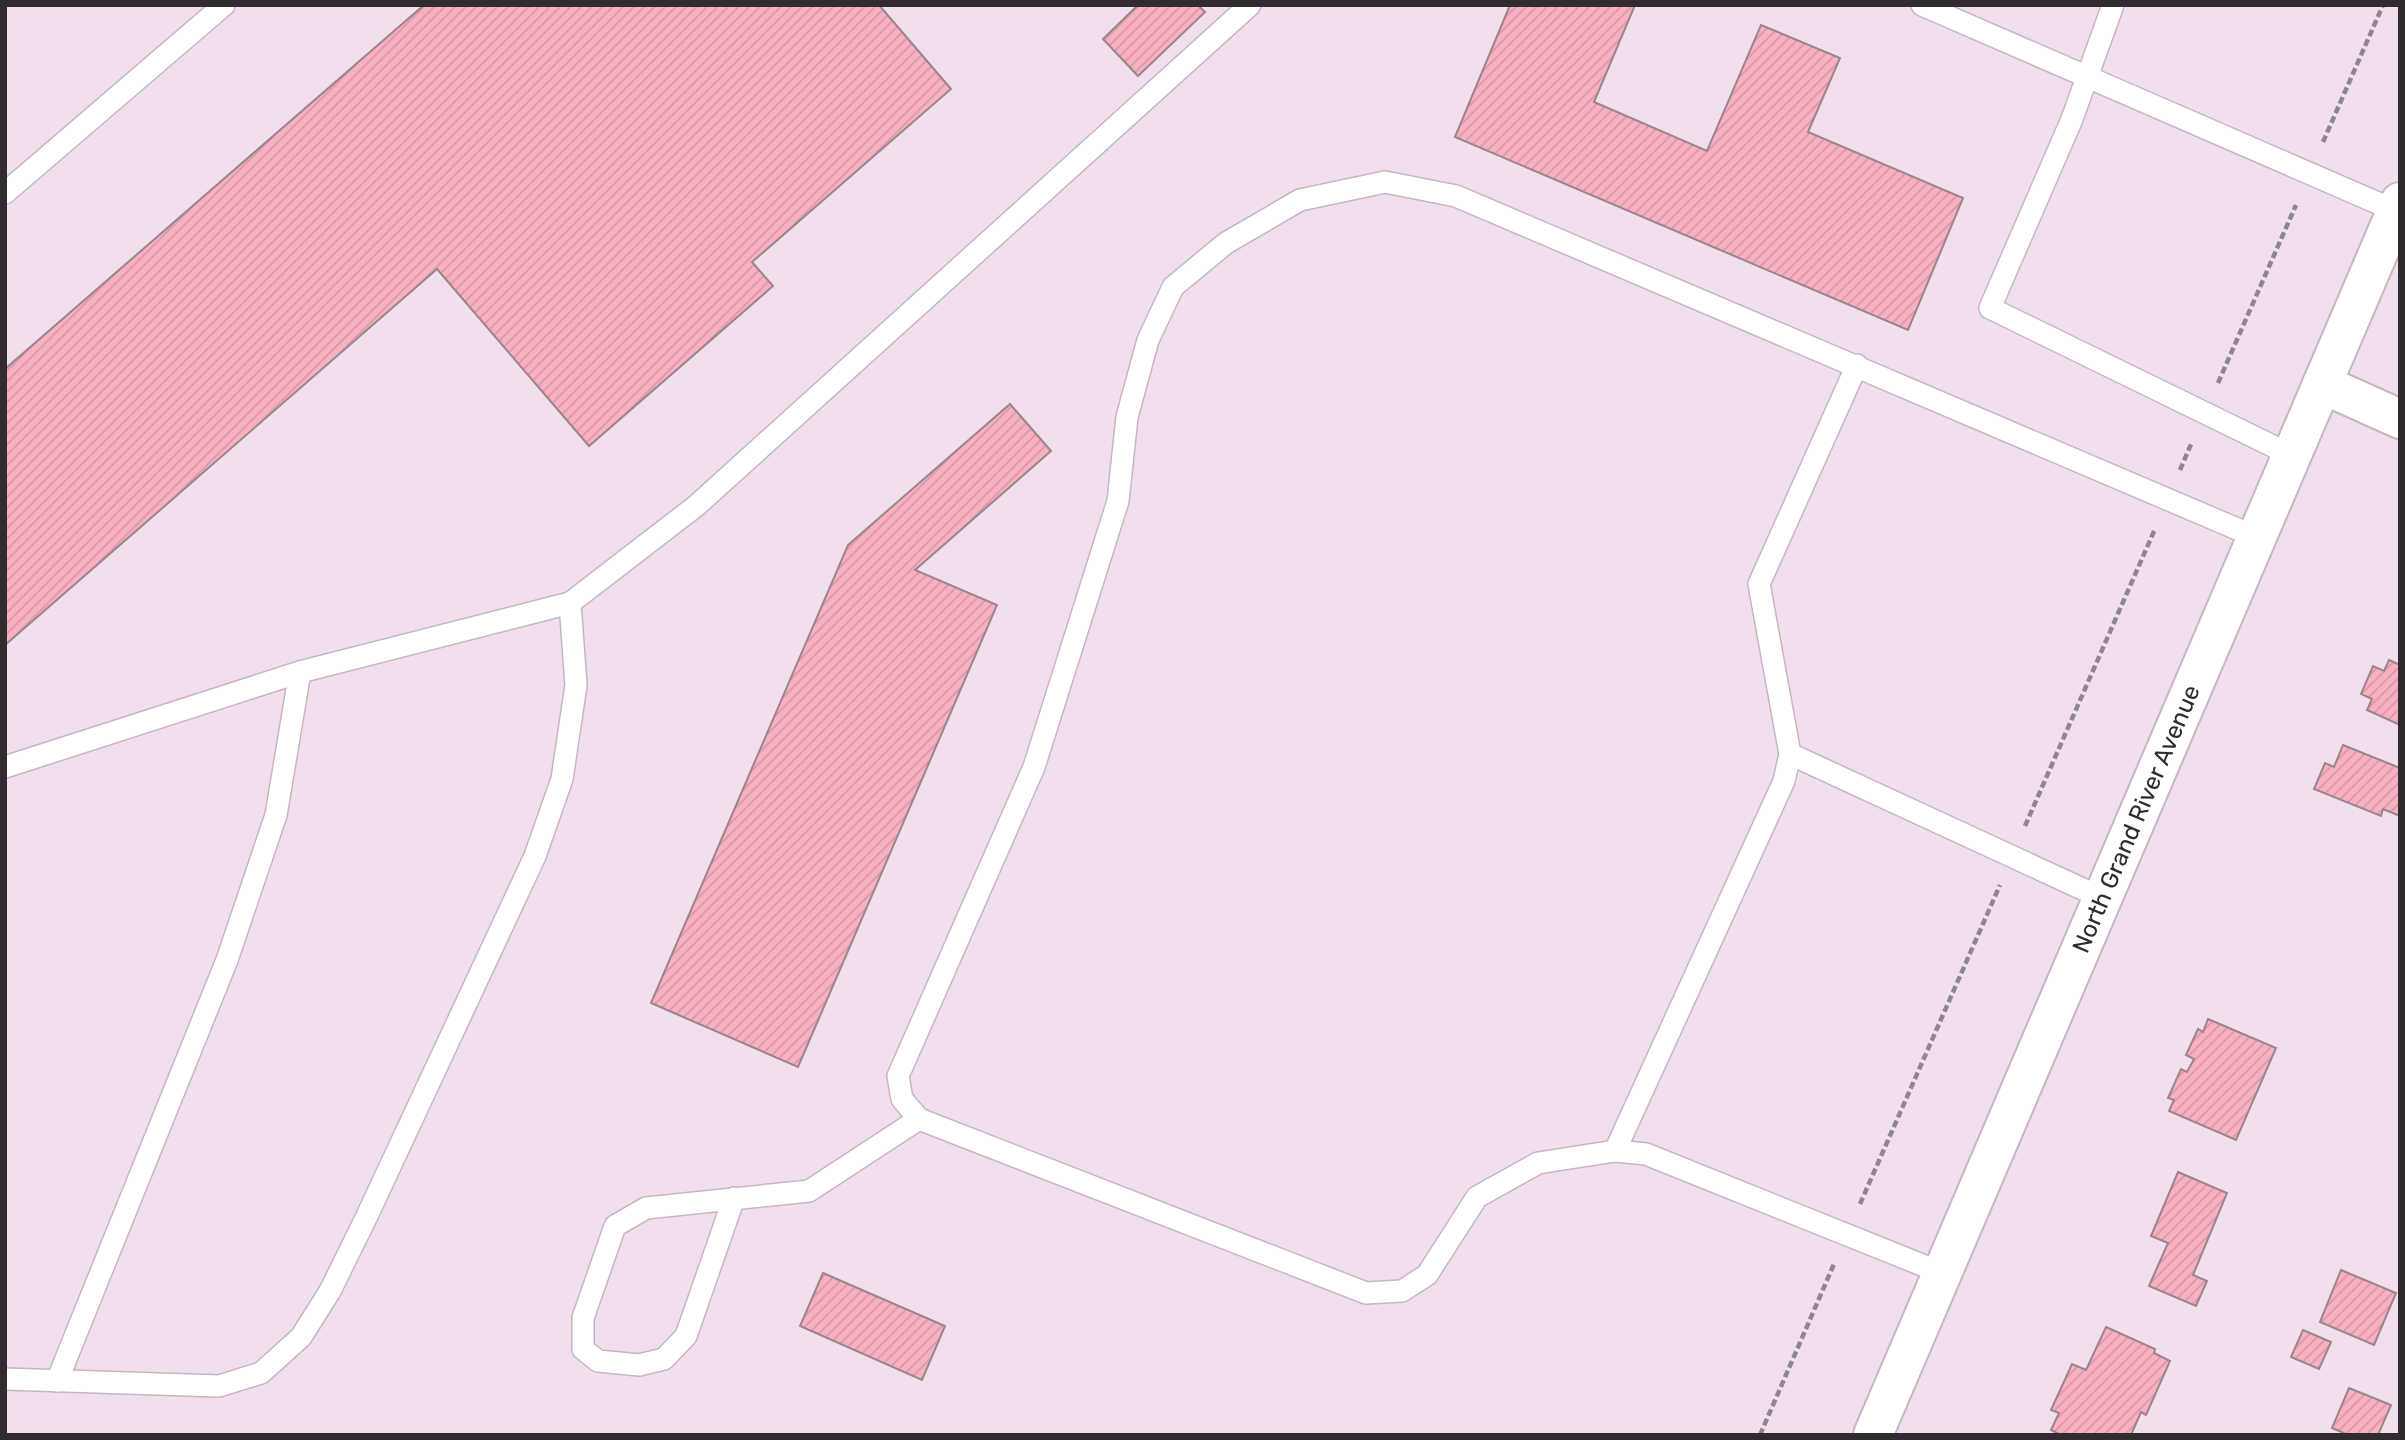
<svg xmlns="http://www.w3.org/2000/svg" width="2405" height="1440" font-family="Rubik,sans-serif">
<defs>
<pattern id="building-hatch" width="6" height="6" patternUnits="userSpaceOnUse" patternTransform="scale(1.75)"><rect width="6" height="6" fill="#f9b1c2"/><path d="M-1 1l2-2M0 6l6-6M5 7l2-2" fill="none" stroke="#d698a7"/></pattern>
</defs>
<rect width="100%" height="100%" fill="#f2dfee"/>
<g fill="url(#building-hatch)" stroke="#9c858a" stroke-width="2">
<polygon points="424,5 879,5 951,89 752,262 773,286 589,446 437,269 5,645 5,369"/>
<polygon points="1138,5 1198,5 1205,12 1138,76 1103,39"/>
<polygon points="1510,5 1635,5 1594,102 1707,151 1761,25 1840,58 1808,132 1963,198 1908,330 1455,137"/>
<polygon points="1010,404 1051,451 915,570 997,605 798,1067 651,1003 848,545"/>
<polygon points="2389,660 2400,665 2400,725 2367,710 2372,699 2361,694 2373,666 2384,671"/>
<polygon points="2343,745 2400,768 2400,816 2383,809 2381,816 2314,789 2325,763 2334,767"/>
<polygon points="2208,1019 2276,1048 2236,1140 2169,1111 2174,1100 2168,1098 2181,1069 2187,1072 2194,1059 2186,1055 2198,1029 2203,1032"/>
<polygon points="2178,1172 2227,1193 2193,1275 2207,1281 2196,1306 2149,1286 2168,1243 2151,1236"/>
<polygon points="2341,1270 2396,1293 2374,1345 2320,1322"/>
<polygon points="823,1273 945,1326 922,1380 800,1326"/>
<polygon points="2106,1327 2155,1349 2154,1353 2170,1361 2146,1415 2141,1412 2131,1435 2061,1435 2051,1430 2059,1413 2051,1410 2072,1364 2086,1370"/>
<polygon points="2303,1330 2331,1342 2319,1369 2291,1357"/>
<polygon points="2349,1388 2391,1405 2378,1435 2348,1435 2332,1428"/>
</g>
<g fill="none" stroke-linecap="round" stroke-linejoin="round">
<defs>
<g id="service">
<polyline points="1922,5 2396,211"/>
<polyline points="2113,5 2072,119 1990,308 2291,455"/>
<polyline points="5,193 224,5"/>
<polyline points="1790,754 2102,898"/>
<polyline points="5,767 300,672 570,603 696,506 1250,5"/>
<polyline points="1615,1151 1784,781 1790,754 1759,584 1857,365"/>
<polyline points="734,1198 686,1336 664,1359 639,1365 598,1361 583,1349 583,1318 615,1226 646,1208 809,1191 919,1119"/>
<polyline points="1942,1273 1646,1154 1615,1151 1538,1163 1477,1197 1427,1275 1402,1291 1366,1293 919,1119 902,1099 898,1076 1034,767 1118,501 1127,417 1148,340 1173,287 1226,243 1300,200 1385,182 1456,196 2256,537"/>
<polyline points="5,1379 219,1386 261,1373 301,1337 330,1291 366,1218 535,856 562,779 576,685 570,603"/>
<polyline points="57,1381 227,960 276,815 300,672"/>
</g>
<polyline id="minor" points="2322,384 2400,419"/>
<g id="primary">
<path id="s1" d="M1873,1435L2400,202"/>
</g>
</defs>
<use href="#service" stroke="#c7b5c3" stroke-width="24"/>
<use href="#minor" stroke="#c7b5c3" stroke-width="42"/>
<use href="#primary" stroke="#c7b5c3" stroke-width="42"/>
<g stroke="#91848e" stroke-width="4.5" stroke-dasharray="7 3.5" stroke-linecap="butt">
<polyline points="2323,142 2383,5"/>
<polyline points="2218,383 2296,205"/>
<polyline points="2180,470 2192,442"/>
<polyline points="2025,826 2155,529"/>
<polyline points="1860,1204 2000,885"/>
<polyline points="1760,1435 1834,1264"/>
</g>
<use href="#service" stroke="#fff" stroke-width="21"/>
<use href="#minor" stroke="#fff" stroke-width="38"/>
<use href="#primary" stroke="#fff" stroke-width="38"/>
</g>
<g text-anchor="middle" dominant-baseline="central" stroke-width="5" stroke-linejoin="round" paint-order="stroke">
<g font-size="24" fill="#312a2f" stroke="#f2dfee">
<text stroke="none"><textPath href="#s1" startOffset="670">North Grand River Avenue</textPath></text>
</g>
</g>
<rect width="2405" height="1440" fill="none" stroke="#312a2f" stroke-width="14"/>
</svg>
